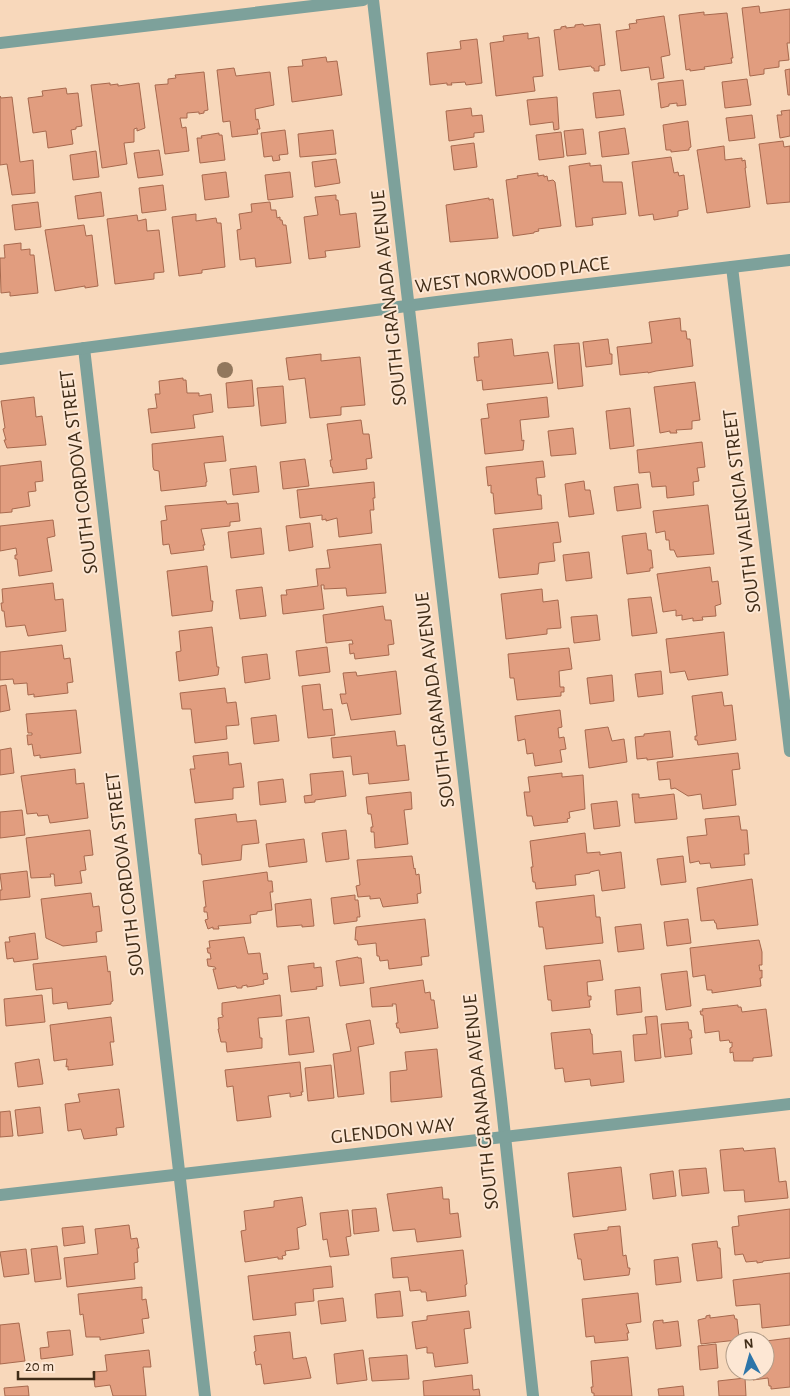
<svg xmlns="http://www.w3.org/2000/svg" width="790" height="1396" font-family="'Alegreya Sans',sans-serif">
<rect width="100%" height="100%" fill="#f8d8bb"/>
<g fill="#e19d7f" stroke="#a7694e">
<polygon points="759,6 760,13 790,9 790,43 787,43 789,60 779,61 779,67 764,69 764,74 750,76 742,8"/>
<polygon points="704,12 704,15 727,13 733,58 731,58 732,63 704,67 705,69 690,71 690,69 686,70 679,15"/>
<polygon points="664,16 670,55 661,57 664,78 651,80 649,67 621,71 616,31 630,29 629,24 637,23 636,20"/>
<polygon points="583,24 584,26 600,24 605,65 599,66 599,71 594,71 594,68 592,68 591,66 559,70 554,30 561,29 561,27 566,26 566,28 575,27 575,25"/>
<polygon points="528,33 528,39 539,37 543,76 533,77 535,91 496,96 490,43 504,41 503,36"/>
<polygon points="477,39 482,83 466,85 465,82 451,83 452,85 447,85 447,83 430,85 427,53 461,49 460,41"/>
<polygon points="326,57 327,62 337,61 342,95 292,102 288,67 303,66 302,60"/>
<polygon points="234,68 236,76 270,72 274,105 255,109 256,120 258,119 260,129 257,129 258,134 232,137 230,121 223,122 217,70"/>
<polygon points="790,69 790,95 788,95 785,70"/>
<polygon points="204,72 208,110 204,111 204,113 199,114 199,112 187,113 187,118 180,118 182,128 186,127 189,151 165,154 155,85 168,84 168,79 176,78 175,75"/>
<polygon points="747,79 751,105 725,108 722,82"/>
<polygon points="683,80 686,105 677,106 677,103 669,104 669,106 661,108 658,83"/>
<polygon points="110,83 110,85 118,84 118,86 139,83 145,128 137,131 137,128 134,129 134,142 124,143 127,164 102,168 91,85"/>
<polygon points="66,88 67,94 78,93 82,126 76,127 76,129 71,130 73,144 48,148 46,131 33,133 28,98 43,96 42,91"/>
<polygon points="620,90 624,115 596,118 593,93"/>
<polygon points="0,96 1,98 12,97 20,162 33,160 35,193 12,195 7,164 0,165"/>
<polygon points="557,97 559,129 554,130 553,122 530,125 527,100"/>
<polygon points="471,108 472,116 482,115 484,132 474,133 474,137 449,141 446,111"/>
<polygon points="790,110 790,136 780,138 777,115 782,115 781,111"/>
<polygon points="752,115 755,138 729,141 726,118"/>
<polygon points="688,121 691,147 689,148 689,150 671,152 671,150 666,150 663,125"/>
<polygon points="625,128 629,154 602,157 599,132"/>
<polygon points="583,129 586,154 567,156 564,131"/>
<polygon points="285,130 288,154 279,155 280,160 273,161 272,156 264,157 261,133"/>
<polygon points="333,130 336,154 300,157 298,134"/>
<polygon points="561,132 564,157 539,160 536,135"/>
<polygon points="219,133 219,135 222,135 225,160 200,163 197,138 202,138 201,136"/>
<polygon points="783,141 784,147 790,146 790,202 767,204 759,144"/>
<polygon points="474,143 477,167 454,170 451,146"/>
<polygon points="724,146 725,160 742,158 742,161 745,160 746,168 745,168 750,207 707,213 697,150"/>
<polygon points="159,150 163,175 138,178 134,153"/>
<polygon points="96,151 99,177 73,180 70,155"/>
<polygon points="671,157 674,173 678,172 679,176 684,175 688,209 678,211 678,216 654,220 653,214 639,216 632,162"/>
<polygon points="336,159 340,183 315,187 312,162"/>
<polygon points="590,163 590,166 601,165 603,182 622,182 626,214 592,218 593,225 576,227 569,166"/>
<polygon points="226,172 229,197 205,200 202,175"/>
<polygon points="290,172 293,197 268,200 265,175"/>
<polygon points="538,173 538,176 544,175 544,177 547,176 548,181 553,180 555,182 561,226 538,229 539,231 534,232 534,233 513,236 506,180 518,178 517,176"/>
<polygon points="163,185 166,210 142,213 139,188"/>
<polygon points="101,192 104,216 78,219 75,196"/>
<polygon points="336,195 336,200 338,200 340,215 356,213 360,247 325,251 326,257 309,259 304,217 318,215 315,197"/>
<polygon points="489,198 489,200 493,199 498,238 450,242 446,205"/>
<polygon points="38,202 41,227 15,230 12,205"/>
<polygon points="270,202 271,210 276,210 277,218 280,217 280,220 282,220 283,225 286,225 291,263 256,267 255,258 240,260 237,230 241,229 239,214 252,212 251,204"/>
<polygon points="196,214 196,221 216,218 217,223 221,223 225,267 202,270 202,273 179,276 172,217"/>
<polygon points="137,215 138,221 146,219 147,231 159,230 164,272 154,273 154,279 115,284 107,219"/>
<polygon points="84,225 86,236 92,235 98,286 85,288 85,286 55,291 45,230"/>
<polygon points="21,243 21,250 30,249 30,255 34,255 38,293 10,296 10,292 1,293 0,258 5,258 4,245"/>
<polygon points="680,318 681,331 686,331 687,339 690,339 693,366 656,371 648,373 648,372 620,375 617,347 652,343 649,322"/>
<polygon points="512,339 514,356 548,352 553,383 483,390 482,380 477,381 474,357 479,357 478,343"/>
<polygon points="608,339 610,354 612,354 612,364 586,367 583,342"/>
<polygon points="579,343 583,386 558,389 554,345"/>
<polygon points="321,354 321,361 360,357 365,405 341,407 341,415 310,418 305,378 289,380 286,358"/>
<polygon points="183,378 183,380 186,380 187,393 199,393 199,396 211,394 213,412 193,415 195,428 151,433 148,409 157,408 155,394 160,394 159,381"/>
<polygon points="252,380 254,406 228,408 226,383"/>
<polygon points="695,382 700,420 692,421 692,429 676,430 677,433 670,433 670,431 660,433 654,387"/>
<polygon points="283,386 286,423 261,426 257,388"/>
<polygon points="34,397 36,417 42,416 46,445 7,448 4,440 6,440 3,429 5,428 1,401"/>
<polygon points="547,397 549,417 520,420 522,441 524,440 523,450 485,454 481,419 489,418 487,404"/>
<polygon points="630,408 634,446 610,449 606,411"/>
<polygon points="361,420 363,434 369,434 372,458 366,459 367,469 333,473 332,467 331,467 330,460 332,460 327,424"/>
<polygon points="573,428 576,454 551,456 548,431"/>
<polygon points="223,436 226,461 204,463 207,482 206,482 206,486 161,491 159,471 154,470 153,467 152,444"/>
<polygon points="702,442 705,467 697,468 699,481 693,482 694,495 667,498 666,486 652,487 650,472 639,473 637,450"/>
<polygon points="305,459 309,486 283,489 280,462"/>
<polygon points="41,461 43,481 35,482 36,491 28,492 30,506 12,509 12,512 0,513 0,466"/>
<polygon points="543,461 545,477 536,478 538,495 541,495 542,509 495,514 493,493 491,493 491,485 488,486 486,467"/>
<polygon points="256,466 259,492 233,495 230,469"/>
<polygon points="584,481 585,490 590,490 594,514 569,517 565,484"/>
<polygon points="374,482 375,498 373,498 374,510 370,510 372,533 339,537 337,518 326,521 326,519 322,520 322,515 300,518 297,490"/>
<polygon points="638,484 641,508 617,511 614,487"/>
<polygon points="226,501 227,504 238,503 240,521 230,522 230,526 201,529 205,545 203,545 204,550 171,554 169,544 163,545 161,521 167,520 165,506"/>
<polygon points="708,505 714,554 677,557 674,550 670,550 669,540 666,540 665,531 656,533 653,511"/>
<polygon points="53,520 55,536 47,538 52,571 19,576 17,559 15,559 15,555 17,555 16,548 0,551 0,526"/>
<polygon points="558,522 561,542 553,543 555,561 539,563 538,574 499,578 493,529"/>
<polygon points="310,523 313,547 289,551 286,526"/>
<polygon points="261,528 264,554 231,558 228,532"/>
<polygon points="646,533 648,550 651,550 653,568 650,568 650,571 627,574 622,536"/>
<polygon points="381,544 386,593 347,596 346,588 324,589 324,585 321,585 324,609 283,614 281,595 287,595 286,590 318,586 316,569 330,568 327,550"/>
<polygon points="589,552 592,578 566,581 563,555"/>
<polygon points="207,566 211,601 213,601 212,611 172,616 167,571"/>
<polygon points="710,567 712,582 718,581 721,604 715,606 716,616 702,617 703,620 693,621 693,618 682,620 682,615 676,616 676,610 663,612 657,574"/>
<polygon points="53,583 55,600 63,599 66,631 28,636 25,625 6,627 4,611 2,611 1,603 3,603 2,589"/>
<polygon points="262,587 266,616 240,619 236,590"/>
<polygon points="542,589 543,602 558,600 561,628 547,629 547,634 506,639 501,594"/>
<polygon points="651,597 657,633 632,636 628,599"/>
<polygon points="383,606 385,620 391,620 394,644 388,645 389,655 355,659 354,653 350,654 349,644 353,644 352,640 326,643 323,615"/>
<polygon points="597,615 600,640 574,643 571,617"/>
<polygon points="212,627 217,667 219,667 218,675 179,681 176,652 181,651 179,631"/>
<polygon points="724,632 728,675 688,680 685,671 670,673 666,639"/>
<polygon points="62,645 64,659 70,658 73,682 67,683 68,693 34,697 34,694 28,695 27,683 14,684 13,679 0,680 0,652"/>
<polygon points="327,647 330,672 299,676 296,651"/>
<polygon points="569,648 572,669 559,671 560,687 564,687 564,692 561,692 561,696 517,700 514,678 510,678 508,654"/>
<polygon points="267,654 270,679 245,683 242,657"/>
<polygon points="396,671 401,714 351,720 347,703 342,704 340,694 346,694 343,673 356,672 357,676"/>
<polygon points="661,671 663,694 638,697 635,674"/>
<polygon points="612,675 614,701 590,704 587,678"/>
<polygon points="320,684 323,710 332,709 335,735 308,738 302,686"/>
<polygon points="6,685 10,710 0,712 0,686"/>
<polygon points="225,688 227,703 236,702 239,725 226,726 227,739 195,743 191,709 182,709 180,693"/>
<polygon points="722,692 724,706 732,705 736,740 698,745 697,740 695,740 695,736 697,736 692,696"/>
<polygon points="76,710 81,753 40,758 40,755 34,756 32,744 28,745 27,735 32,735 32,733 28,733 26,714"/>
<polygon points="560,710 562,727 558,728 559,738 564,737 566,749 560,750 562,762 535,766 533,753 527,754 525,739 518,741 515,716"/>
<polygon points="276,715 279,741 254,744 251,718"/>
<polygon points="608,727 612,741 624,739 627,762 589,768 585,730"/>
<polygon points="395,731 397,746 405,745 409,780 369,784 368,773 353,775 351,756 333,758 331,738"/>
<polygon points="670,731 673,757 647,760 647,758 637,759 635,737 644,736 644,734"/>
<polygon points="11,748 14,773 0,775 0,750"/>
<polygon points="228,752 229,765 241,763 244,787 233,788 233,799 195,803 190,769 195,769 193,756"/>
<polygon points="738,753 740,769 732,770 736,805 703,809 701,794 688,796 675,788 671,789 670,779 659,780 657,762"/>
<polygon points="75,769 76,784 84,783 88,818 50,823 48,815 38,816 37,813 27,814 21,776"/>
<polygon points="343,771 346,796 315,800 315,802 305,803 304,796 312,795 310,774"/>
<polygon points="562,773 562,777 583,775 585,809 569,812 570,818 567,819 568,822 534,826 532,816 527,816 524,792 530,792 528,777"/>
<polygon points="283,779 286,802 260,805 258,782"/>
<polygon points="411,792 412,809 404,810 408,844 375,848 374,832 371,832 371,827 373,827 371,814 368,814 366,797"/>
<polygon points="632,794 639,794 639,798 674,794 677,819 635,823"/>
<polygon points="617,801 620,826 594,829 591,804"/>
<polygon points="22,810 25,835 0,838 0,812"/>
<polygon points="236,814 237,822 256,820 259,843 242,845 241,860 202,865 201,854 199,854 195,819"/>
<polygon points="739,816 741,830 747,830 749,854 744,854 745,865 711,868 710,863 700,864 699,861 690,863 687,837 707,835 705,819"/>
<polygon points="90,830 93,855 84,856 86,870 80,871 82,883 55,886 54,874 50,874 51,877 31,878 26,838"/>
<polygon points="346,830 349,859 326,862 322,833"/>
<polygon points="585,833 587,853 600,852 600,855 621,852 625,888 602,891 599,870 590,872 590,873 575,875 576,885 536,889 535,882 533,882 531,867 533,867 530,841"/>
<polygon points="304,839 307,862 269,867 266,844"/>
<polygon points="412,856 414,869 415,868 416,875 419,874 421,893 417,894 418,903 383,907 380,898 370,899 370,896 358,897 356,886 360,885 357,860"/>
<polygon points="683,856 686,882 661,885 657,859"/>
<polygon points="27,871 30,897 0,900 0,890 2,890 0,874"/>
<polygon points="267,872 268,881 272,881 273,892 270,892 272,910 257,912 257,914 250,915 251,923 218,926 219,929 213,929 213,927 208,929 205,920 208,919 207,912 204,912 204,907 206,907 203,881"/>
<polygon points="752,879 758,925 717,929 716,923 715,923 714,920 701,921 697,888"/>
<polygon points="91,893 93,907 99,906 102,931 96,932 97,942 63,946 46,938 41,899"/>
<polygon points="355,895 355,900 358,900 360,917 357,917 357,921 334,924 331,898"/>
<polygon points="594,895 596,917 600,917 603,943 546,949 543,927 539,927 536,902"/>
<polygon points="311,899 314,926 302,927 302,925 277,927 275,904"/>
<polygon points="425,919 429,956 421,957 422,965 389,969 388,960 380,961 379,956 377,956 376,943 358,945 357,940 355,940 356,927"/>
<polygon points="688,919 691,943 667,946 664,922"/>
<polygon points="641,924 644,949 618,952 615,927"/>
<polygon points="35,933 38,959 14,962 13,958 7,959 5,942 10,942 9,937"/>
<polygon points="244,937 248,954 260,953 263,974 267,973 268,979 263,980 264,984 254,986 247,987 247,985 242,986 242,988 237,988 236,986 218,989 213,969 216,969 215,967 208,966 207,959 211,959 210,953 208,953 207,948 210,948 209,941"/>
<polygon points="759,940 762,952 762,965 759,965 760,971 762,970 762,978 760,978 761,986 712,993 712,990 707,990 705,975 693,977 690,948"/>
<polygon points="106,956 108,972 110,971 113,1001 111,1002 111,1004 68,1009 67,1002 53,1004 52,988 36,990 33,964"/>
<polygon points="358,957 358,958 361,958 364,983 340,986 336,961"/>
<polygon points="600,960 603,980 587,982 588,996 591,996 591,1000 589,1000 590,1007 552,1011 551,1000 548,1000 544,966"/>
<polygon points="314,963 314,968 321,967 323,986 316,987 317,989 291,992 288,966"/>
<polygon points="687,971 691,1006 666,1010 661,974"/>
<polygon points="423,980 425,993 430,992 431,1000 434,1000 438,1028 400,1033 399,1028 397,1028 396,1023 398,1023 396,1004 392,1004 393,1006 372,1007 370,988"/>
<polygon points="640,987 642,1012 617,1015 615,990"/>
<polygon points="42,995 45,1022 6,1026 4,999"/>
<polygon points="280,995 282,1016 258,1018 260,1038 262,1038 262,1048 227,1052 226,1042 221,1042 218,1029 219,1029 218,1018 223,1017 223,1015 222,1015 222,1003"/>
<polygon points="738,1005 738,1007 741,1007 742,1012 766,1009 772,1056 753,1058 753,1061 734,1061 733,1052 730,1053 730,1048 732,1047 732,1042 730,1043 729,1040 720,1041 719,1031 705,1033 703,1015 701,1015 700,1011 703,1011 702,1009"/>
<polygon points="657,1016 661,1058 635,1061 633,1035 647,1034 645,1017"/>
<polygon points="111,1017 114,1042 110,1042 113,1065 68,1070 68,1066 66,1067 67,1059 54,1061 50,1025"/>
<polygon points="309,1017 314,1052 289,1055 286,1020"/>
<polygon points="370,1020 374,1044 358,1047 364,1094 338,1097 333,1054 351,1051 346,1024"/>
<polygon points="688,1022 689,1030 691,1030 692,1038 690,1038 692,1054 665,1057 661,1024"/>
<polygon points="590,1029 591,1034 592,1034 593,1054 621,1051 624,1082 591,1086 590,1079 565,1082 563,1068 555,1069 551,1033"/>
<polygon points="437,1049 442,1097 391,1102 390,1072 407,1070 405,1052"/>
<polygon points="39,1059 43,1084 18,1087 15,1063"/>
<polygon points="300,1062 303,1092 301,1092 302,1095 290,1097 290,1093 268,1096 271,1117 237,1121 233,1086 227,1087 225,1070"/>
<polygon points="331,1065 334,1098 308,1101 305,1068"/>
<polygon points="119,1089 124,1127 116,1128 117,1135 84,1139 81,1129 68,1131 65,1104 80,1102 78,1094"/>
<polygon points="40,1107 43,1133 18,1136 15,1110"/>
<polygon points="10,1111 13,1136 0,1137 0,1112"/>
<polygon points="743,1148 744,1151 775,1148 779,1182 786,1181 788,1198 745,1202 744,1190 724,1191 720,1150"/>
<polygon points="621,1167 626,1210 573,1217 568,1173"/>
<polygon points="706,1168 709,1193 682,1196 679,1170"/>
<polygon points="673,1171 676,1196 653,1199 650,1174"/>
<polygon points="442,1187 443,1199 449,1199 450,1214 458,1213 461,1237 417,1242 415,1229 393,1231 387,1194"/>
<polygon points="302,1197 306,1225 297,1228 299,1249 285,1251 286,1255 282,1256 283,1259 278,1259 278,1257 245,1262 241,1231 246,1230 244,1211 274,1207 274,1201"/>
<polygon points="376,1208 379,1231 354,1234 352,1210"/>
<polygon points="790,1209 790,1258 763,1261 763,1262 757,1263 757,1261 746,1262 743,1254 735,1255 732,1227 739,1226 738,1216"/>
<polygon points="348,1210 351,1236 346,1237 349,1255 330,1257 327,1239 323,1240 320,1213"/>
<polygon points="129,1225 131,1239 137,1238 139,1248 137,1248 138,1262 134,1263 135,1279 67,1287 64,1258 98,1254 95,1229"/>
<polygon points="83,1226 85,1243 64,1246 62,1228"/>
<polygon points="620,1226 623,1256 626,1255 628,1268 630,1268 629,1275 584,1280 581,1259 578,1259 574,1234 608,1230 608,1227"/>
<polygon points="717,1241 718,1248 720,1248 722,1278 697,1281 692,1244"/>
<polygon points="57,1246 61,1279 35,1282 31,1249"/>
<polygon points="26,1249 29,1274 4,1277 0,1252"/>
<polygon points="463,1250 467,1284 465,1285 466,1296 427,1301 426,1292 421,1292 421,1290 410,1291 408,1277 393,1278 391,1258"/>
<polygon points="678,1257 681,1282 656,1285 654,1260"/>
<polygon points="331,1266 333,1287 313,1289 314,1301 295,1303 296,1315 253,1320 248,1276"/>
<polygon points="790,1273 790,1325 762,1328 760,1304 736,1306 733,1280"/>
<polygon points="142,1287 142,1300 146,1299 149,1318 142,1319 144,1333 100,1340 100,1337 86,1337 83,1314 80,1315 78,1294"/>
<polygon points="400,1291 403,1316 377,1318 375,1294"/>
<polygon points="638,1293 641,1322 626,1324 629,1333 627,1333 628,1340 595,1343 594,1336 586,1337 582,1299"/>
<polygon points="343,1298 346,1321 321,1324 318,1301"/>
<polygon points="469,1311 471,1328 464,1329 468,1363 435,1367 433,1353 427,1353 427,1347 416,1349 412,1322 427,1320 427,1316"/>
<polygon points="710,1315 710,1318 734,1315 735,1319 737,1319 739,1337 737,1337 737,1340 701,1344 698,1320 706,1318 706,1316"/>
<polygon points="663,1320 663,1323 678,1321 681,1346 656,1349 653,1324 654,1321"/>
<polygon points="19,1323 25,1361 0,1364 0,1325"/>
<polygon points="70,1330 73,1355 41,1359 40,1348 49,1347 47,1332"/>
<polygon points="290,1332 293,1359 306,1357 311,1378 264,1384 261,1364 256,1365 254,1352 256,1351 254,1336"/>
<polygon points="790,1338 790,1387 771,1389 771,1386 769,1386 768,1378 753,1380 752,1371 765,1371 765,1357 768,1357 766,1341"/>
<polygon points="716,1344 718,1368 700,1370 698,1346"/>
<polygon points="149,1350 151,1367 143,1367 146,1396 113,1396 110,1385 95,1387 93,1372 107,1371 105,1355"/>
<polygon points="363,1350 367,1380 337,1384 334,1354"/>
<polygon points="407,1355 409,1379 372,1381 369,1358"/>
<polygon points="628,1357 632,1396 594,1396 594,1393 592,1393 591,1387 593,1387 591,1361"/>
<polygon points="472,1375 473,1390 479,1389 480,1396 424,1396 423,1381"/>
<polygon points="745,1378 746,1396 719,1396 718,1381"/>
<polygon points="28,1386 29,1396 5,1396 4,1388"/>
<polygon points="683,1386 684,1396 659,1396 658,1389"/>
</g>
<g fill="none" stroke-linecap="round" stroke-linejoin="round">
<g stroke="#7da19b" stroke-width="12">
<polyline points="373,0 501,1099 533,1396"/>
<polyline points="0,43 363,0"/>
<polyline points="732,267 790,751"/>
<polyline points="84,348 205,1396"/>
<polyline points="0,359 437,302 790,260"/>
<path d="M0,1195C263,1163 527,1136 790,1104"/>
</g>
</g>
<circle fill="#91775d" cx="225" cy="370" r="8"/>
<g text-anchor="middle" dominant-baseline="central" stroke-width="4" stroke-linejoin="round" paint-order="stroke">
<g font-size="20" fill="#402c17" stroke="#fde7d4">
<text transform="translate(512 275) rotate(-7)">WEST NORWOOD PLACE</text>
<text transform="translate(389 298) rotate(-96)">SOUTH GRANADA AVENUE</text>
<text transform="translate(79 472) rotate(-97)">SOUTH CORDOVA STREET</text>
<text transform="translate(742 511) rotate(-97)">SOUTH VALENCIA STREET</text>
<text transform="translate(435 700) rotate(-97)">SOUTH GRANADA AVENUE</text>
<text transform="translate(125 874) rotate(-97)">SOUTH CORDOVA STREET</text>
<text transform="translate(481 1102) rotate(-96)">SOUTH GRANADA AVENUE</text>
<text transform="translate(393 1131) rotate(-6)">GLENDON WAY</text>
</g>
</g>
<g transform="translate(750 1356) rotate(354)"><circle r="24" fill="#fde7d4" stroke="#b19c88"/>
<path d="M0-4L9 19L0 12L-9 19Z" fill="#2d75a9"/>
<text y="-8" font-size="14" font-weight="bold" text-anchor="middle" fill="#402c17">N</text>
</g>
<path d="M18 1371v8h76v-8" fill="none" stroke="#402c17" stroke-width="2.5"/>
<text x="25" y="1371" font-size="15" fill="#402c17" stroke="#fde7d4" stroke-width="4" paint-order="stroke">20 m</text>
</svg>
